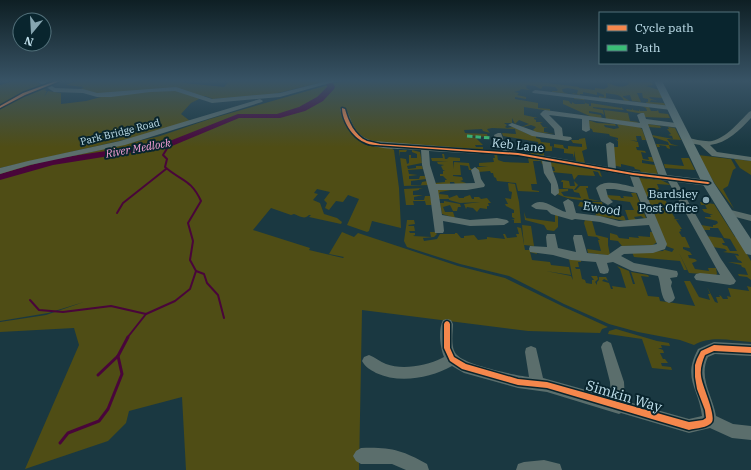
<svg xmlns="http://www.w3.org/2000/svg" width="751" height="470" font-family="'IBM Plex Serif',serif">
<rect width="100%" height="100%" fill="#1a3841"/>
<g fill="#4f4d15">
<polygon points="14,81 36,81 46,89 44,90 47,91 44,97 48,91 61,93 61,104 86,101 101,97 99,94 79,90 84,87 66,85 76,81 178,81 185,83 224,87 229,81 327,81 274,94 213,99 205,96 191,103 181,114 190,121 154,133 0,168 0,85"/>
<path d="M342,81H503C515,84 517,80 528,81C545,82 562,85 579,87V88L595,90V88L604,89L608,87L607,82C614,86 621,89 629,84L627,81L651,82L653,85L646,86L659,90L663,98L649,97L651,99L658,101L651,100L650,102L664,103L666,106L647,104L646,102H648V99L643,98L642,93H637L641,102L632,101L630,95L623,96V97L630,101H624C621,93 613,95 606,93V98H599V96L604,97V95L597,92V95L583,92V94H580V95L573,94L572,93L577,94L578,90L568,88L562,89L563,92L568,94L552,92V91H557L558,90L555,87L543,86L541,89L535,86L527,85L526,88L530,90L520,89L521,90L514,92L519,93L517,95L526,97V99L515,97V99L538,103V108L550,109V111L524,107V115L538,118H534V119L536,120V122H543L540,123L543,127L548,128H544V132L555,134L535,132L533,130L536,127L531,125L522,127H521L529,124L519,120L515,124L512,118V123H504L507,125L505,127L507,128L513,127L528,134L536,136V138L540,139L541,142L550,143V146L554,147V144L563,145L564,148L568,149V146L582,147V144L573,143L571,140H579V139L585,138L587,149L582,151L585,163L576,161L574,151V158L573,154L564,153V149L552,147V151H544V156L531,154L530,152H537L536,147H539L538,142L503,136L502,133L516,134L515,129L492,128L487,129L490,133L483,131L482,129L464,130L465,133L487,134L488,137L467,136L476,138L483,145H475L476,147H483V150L370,142L346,124C363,149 363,145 391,148L394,150L399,188L401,228L372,221L369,231L367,232L347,225L359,199L348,195L343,202L336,201L329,210L325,208L327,203L324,200L330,192L317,189L314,193L318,194L313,200L320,203L324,214L337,218L342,222L341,224L309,217L311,215H309C305,220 299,216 294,214L291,215L271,208L253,230L310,248L309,250L343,258L344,257L329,254L342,232L354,237L358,233L458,266L505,278L564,307L608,327L602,329L600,333L528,331L362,310L359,470H186L182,397L129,411L126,423L108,441L25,469L79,345L74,328L0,332V322L46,315L84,302L48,313L0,321V173L36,163L91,152L160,136L210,119Z"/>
<polygon points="574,98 584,99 585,103 589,104 589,106 591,106 591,103 621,108 621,107 624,110 593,107 593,108 603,110 604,115 601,113 589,111 589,113 601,115 602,119 594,118 563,104 563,100 569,101 570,103 572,104 572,102 575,104 585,104 584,100 574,99"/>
<polygon points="641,106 649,107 651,111 657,111 658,110 659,113 668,114 670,118 644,117 643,114 627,111 625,107 626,109 632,110 632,108 633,110 639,111 639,109 640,111 647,111 646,108"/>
<polygon points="604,110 628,113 630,121 639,122 636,123 606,119"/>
<polygon points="588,120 597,123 615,124 616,126 604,125 605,127 614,129 619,128 617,124 637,126 642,129 646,140 642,140 641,136 636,136 637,141 630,140 638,142 639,147 636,147 637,150 645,151 646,153 641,152 643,159 649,160 648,157 652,157 654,162 642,160 642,163 655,165 658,175 641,173 640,170 635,169 634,167 621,164 621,167 613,165 614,147 618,147 618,141 615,139 618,140 618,138 610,136 609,134 593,132 592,129 589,128"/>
<polygon points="648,124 675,128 681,140 667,139 671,144 679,146 669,145 670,149 667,148 666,146 659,145 660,147 657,147 656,144 669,145 668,142 653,137 652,135 673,139 672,136 668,135 671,134 667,129 669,129 668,127 660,126 661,128 649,127"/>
<polygon points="399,150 407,150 406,152 400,152 400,158 406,159 407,164 409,163 409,155 411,155 411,158 417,158 417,154 412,152 412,150 420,152 422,163 407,166 408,169 416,168 416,166 422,166 423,169 408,170 409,174 418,175 409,176 409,179 419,179 420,176 425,176 426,179 411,181 411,185 421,185 422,182 427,181 428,185 404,186"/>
<polygon points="442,154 444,154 445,159 447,159 449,157 460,158 460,161 453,161 453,169 454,162 469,163 470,168 473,170 469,170 468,166 460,165 461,175 453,175 453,176 462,177 463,180 460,181 466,183 466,185 455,184 454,182 450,182 450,184 435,184 435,183 445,182 445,180 447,180 443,176 440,176 440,174 443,174 443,171 445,171 443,170 441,166 444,165 438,164 437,162 448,162 432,161 431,158 443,158"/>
<polygon points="494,154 497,154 498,160 504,162 529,163 528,158 543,160 546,165 542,164 541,161 533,161 537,184 531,184 532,190 539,191 539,192 518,191 516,183 497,181 496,178 494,177 493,173 491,173 490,171 478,172 477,167 488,167 479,166 479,163 494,162 493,158 495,158"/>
<polygon points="698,155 731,159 736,168 733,170 728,186 723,189 734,209 715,184"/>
<polygon points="681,158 689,158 695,170 665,168 664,164 684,166"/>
<polygon points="734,159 751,161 751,175 740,168"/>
<polygon points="549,161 599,169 602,177 600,176 598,172 593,171 595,176 578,175 574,180 572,174 551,172 550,171 555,171 554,167 550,166"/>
<polygon points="639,178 661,180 671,185 657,184 659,189 657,189 661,193 655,193 661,194 664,199 657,199 666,201 667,205 665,206 666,208 671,209 672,210 670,210 675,218 674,219 680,220 676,220 682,229 680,229 681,231 679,232 682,237 685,237 690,248 683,247 683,249 690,252 692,255 688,255 689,258 695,259 697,261 692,263 695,269 709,271 708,268 716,268 717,274 716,275 689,273 679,253 687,270 684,270 680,261 634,257 632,252 664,251 662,249 672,252 674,249 666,246"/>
<path d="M562,180L569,181L570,186H575L574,181L578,185L574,190H576L580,186H588V188H586L589,199L601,201C585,200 571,201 557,194L558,189H568V191L561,192L564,196L581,198L579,193L574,192L573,189L563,188V182H561Z"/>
<polygon points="508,183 515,184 519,202 521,223 514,223 514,220 511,220 515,219 512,217 512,213 514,213 514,210 506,206 505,204 508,204 505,198 511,199 512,192 509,191"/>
<polygon points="423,188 419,189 419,190 413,191 413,195 423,195 414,197 414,200 424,200 425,196 430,196 432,205 426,205 425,201 413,201 414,205 406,205 404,189"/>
<polygon points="437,189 450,189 451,190 440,192 439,194 448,195 449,198 457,195 459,198 464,198 464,197 470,195 472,199 474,199 474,197 479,197 481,199 487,198 491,203 488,203 489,206 487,206 487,209 480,208 477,212 473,208 467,207 466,209 464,204 480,202 460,203 449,200 449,199 439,199"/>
<polygon points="631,193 636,193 646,218 645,219 641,216 634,217 637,221 629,221 625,210 634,210 630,202 608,199 606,195 620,196 621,198 624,198 623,196 633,197"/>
<polygon points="444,201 460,204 461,207 458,207 457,211 453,211 450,205 443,207 445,212 453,212 455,218 442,214 440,203 444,203"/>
<polygon points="580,202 602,202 603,206 601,207 605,214 624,216 626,221 593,215 596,215 594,209 597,209 596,207 594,207 592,203 584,202 587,208 578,206"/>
<polygon points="700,202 714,204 735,237 737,237 751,261 751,280 747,277 739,276 738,274 748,275 745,268 742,267 741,265 728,262 742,263 741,261 738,260 735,255 739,256 738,254 723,252 727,251 725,249 713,247 706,236 722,238 725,243 722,243 723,245 727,246 730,251 737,251 730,239 724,238 718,228 710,228 710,230 703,230 701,225 713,227 713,225 715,225 718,223 717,221 705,218 705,217 711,217 710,215 713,215 704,212 702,209 707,209 705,205 701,205"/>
<polygon points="524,212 526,218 555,222 555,213 558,216 558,227 554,231 547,230 544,225 525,220"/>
<path d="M407,220H414L415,224L408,225L409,226H414L415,231H409L410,233H415V235L413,236L431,237L430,232H435L437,234L434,237L423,238L424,241L437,239L440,234H455V233H457L461,238H464V236L474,235L478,240L487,239V237L505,239L503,234H505L507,238L517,237L516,234H519L517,227L521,228L525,250H536L537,254L530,252L532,260L550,262L551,265L569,267L571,275L546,271L571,276L573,280L569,259L581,260V262H578L579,267H575L576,269H580L582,279L585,280L586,283L592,284V280H594L591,276H597L598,279L595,282L597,285V282L599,280V277H606L608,281L604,279L602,281L609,283L611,289H613L612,286L626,288L620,269L617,266L629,271L633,284H635L631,272L648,275L649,277L641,276L648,296L659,297L660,301L695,306L684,281H690L699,297L710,300L708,294H710L707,287L715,302L718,303L716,297H720L719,295L721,296L723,299H728L727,296L731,297L728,288L749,291L747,286L751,287V342C732,341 711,335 694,345L680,340L638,332L609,324L564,304L509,276L460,264L407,247L404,241Z"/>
<polygon points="585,220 592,221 596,235 608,238 608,245 610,255 606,255 588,253 587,249 601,251 598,240 600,240 597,237 588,236 584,223"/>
<polygon points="522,225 531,226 534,246 524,245"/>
<polygon points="650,232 653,232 657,242 653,245 622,246 618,241 610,240 610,233 617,235 619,238 629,239 629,237 639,238 638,236 650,237"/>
<polygon points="616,329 657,341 669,343 670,346 661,345 662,348 658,348 663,350 664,353 660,353 663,359 665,359 668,363 661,363 662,366 671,367 672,370 652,368 642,339 608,334 609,331"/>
</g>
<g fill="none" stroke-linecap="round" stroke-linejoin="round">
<polyline stroke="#49053a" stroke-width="1.5" points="168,148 169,144"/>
<g stroke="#49053a" stroke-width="2">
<polyline points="117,213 123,203 166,169"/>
<polyline points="196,271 204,274 207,283 218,295 224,318"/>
<polyline points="30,300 39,310 63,312 111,306 146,314"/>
<path d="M127,338L146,314L175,301L190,289L196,271L190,260L193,241L188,223L201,201C191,179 181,181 165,167L167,159L163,155L168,147"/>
</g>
<g stroke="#49053a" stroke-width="3">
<polyline points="98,375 118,356"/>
<polyline points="60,443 68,433 99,421 108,409 122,374 118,356 128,337"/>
</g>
<polygon fill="#49053a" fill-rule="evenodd" points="326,81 332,81 335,87 334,89 323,101 305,111 280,118 239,118 172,146 53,165 0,180 0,174 52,159 167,142 238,114 277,114 299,107 317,97 327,87"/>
<g fill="#5b6e6c" fill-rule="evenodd">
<polygon points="37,81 44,81 55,88 83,89 97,93 176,87 212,99 280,93 327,81 337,81 280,97 212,103 175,91 150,92 111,97 97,97 83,93 54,92"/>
<polygon points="535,90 671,106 674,108 671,110 533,93 532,92"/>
<polygon points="260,99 263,101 262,102 125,145 30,165 0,174 0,168 28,161 120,141"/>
<path d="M343,107C352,111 349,136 374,141L503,151L497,145L494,135L498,133H501L505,144L510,147L512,151L546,156L608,167L606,144L610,142L614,144L616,169L658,174L642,128L589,120L590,130L586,132L582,130V119L549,115L562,128L563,136L571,137L572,139L568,141L532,136L508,125L512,123L537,132L555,135L554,129L540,114L543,111L545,110L640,123L637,115L641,113H644L646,119L683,124V128H680L648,124L667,175L708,180L712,183L708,186L677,182L721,259L736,281L734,284L730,285L696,280L694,277L696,274L700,273L720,275L668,181L639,177L667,244L665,249L653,253L624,254L621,256L634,263L677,271L678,274L677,277L670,278L672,282L671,286L675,298L673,301L669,303L665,301C660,293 661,284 658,276L632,271L613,262L607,263L609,270L608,273L604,274L600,273L596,262L571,260L553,255L530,252L529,249L530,246L547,247L546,237L547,234H555L558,248L576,252L573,238L574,235H582L587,253L608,255L621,246L652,245L657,244L649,225L619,227L600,222L575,219L572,220L551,214L547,210L536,209L531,206C541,195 556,210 566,212L563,202L568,199L573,202L576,213L600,216L619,221L647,218L637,193L614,189H606L608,197L613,202L608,205L601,201L596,188C605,178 623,185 634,187L630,176L551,162C552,174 559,181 559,193L555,196L551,193V184L544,173L542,161L518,156L429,151L430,165L436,184L475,183L471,170L475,167L479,170L481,179L485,185L484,187L467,190H438L442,215L470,220L497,218L507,220L509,222L504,225L470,226L443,221L444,231L443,233H435L430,195L422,165L421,150C385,148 350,153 340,109Z"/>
<path d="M751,111V118C740,130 727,143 710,145L717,152L751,157V161L712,156L700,145L684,142L683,140L687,138C695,139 704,142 712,141C726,138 739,122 749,112Z"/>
<polygon points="727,209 751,215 751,221 724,214 722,212 724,210"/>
<path d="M447,319L451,320L453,324C453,333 450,348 457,355C466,365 514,375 529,377L525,352L526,348L531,346L536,348L543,378L611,397L610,382L601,347L603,343L607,341L611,343L624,382L625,401L689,419L702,416C699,388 682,379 698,349L714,342L751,344V356L715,354L708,357C698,378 713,396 716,416L733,424L751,426V440L732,438L710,428L689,433L621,413L619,414L547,392L518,388L464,373L452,366C430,378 400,384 376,373C371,370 365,367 362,361L364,357L369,355C375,357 380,362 386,364C402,370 426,366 442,358L444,357C440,347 438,330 443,320Z"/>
<path d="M361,448C390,447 402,450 427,464L429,470H406L392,464H361L356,461L353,456L356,451Z"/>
<polygon points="544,460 560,464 562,470 516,470 518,464 524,462"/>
</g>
<polygon fill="#5e7474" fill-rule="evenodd" points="654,81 662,81 714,183 751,239 751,255 746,254 702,183"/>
<polyline stroke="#3abd76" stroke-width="3" stroke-dasharray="5.5 3" stroke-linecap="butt" points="467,136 491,138"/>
<defs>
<g id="cycleway">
<polygon points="56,81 60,81 25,95 0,108 0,106 23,93"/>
<path d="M342,108L345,109C348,121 355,136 367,141C371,142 376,143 380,144L518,153L633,173L708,182L710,183L708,184L633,175L518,155L376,145C372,145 367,144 364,142C352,137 342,120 342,108Z"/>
<path d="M447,321L449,322L450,324V348L454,357L466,364L518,379L547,382L689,422L703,420L706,418L705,410L697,389L695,377V365L697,359L701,351L714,345L751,347V353L714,351L705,355C702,362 700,369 701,376C702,386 716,414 712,422C708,428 696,428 689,430L547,388L518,385L462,369L450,361L444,348V324L445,322Z"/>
</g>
</defs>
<use href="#cycleway" stroke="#09252e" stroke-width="3"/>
<use href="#cycleway" fill="#f5874c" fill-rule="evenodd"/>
</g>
<linearGradient id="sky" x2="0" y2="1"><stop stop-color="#0e1f24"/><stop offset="0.55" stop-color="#385365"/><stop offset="1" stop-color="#385365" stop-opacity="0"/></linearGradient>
<rect width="751" height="147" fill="url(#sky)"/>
<circle fill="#86a5b0" stroke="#09252e" stroke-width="1.5" cx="706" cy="200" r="4"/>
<g text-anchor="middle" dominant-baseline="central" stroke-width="4" stroke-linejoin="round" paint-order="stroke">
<g font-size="10" fill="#c0e0ec" stroke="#09252e">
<text transform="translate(120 132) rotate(-14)">Park Bridge Road</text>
</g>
<g font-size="11" font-style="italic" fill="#f9a1d8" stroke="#09252e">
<text transform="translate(138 148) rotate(-10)">River Medlock</text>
</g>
<g font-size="12" fill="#c0e0ec" stroke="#09252e">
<text transform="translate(518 145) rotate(6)">Keb Lane</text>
<text transform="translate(602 208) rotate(9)">Ewood</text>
</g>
<g font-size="12" fill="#c0e0ec" stroke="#09252e" text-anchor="end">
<text x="698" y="193">Bardsley<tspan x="698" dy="14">Post Office</tspan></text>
</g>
<g font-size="14" fill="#c0e0ec" stroke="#09252e">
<text transform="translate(624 396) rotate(17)">Simkin Way</text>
</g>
</g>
<rect x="599" y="12" width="140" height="52" fill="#09252e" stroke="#52707a"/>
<rect x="607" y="25" width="20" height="6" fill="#f5874c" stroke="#52707a"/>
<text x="635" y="32" font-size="12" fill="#c0e0ec">Cycle path</text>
<rect x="607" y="45" width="20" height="6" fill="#3abd76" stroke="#52707a"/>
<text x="635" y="52" font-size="12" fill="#c0e0ec">Path</text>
<g transform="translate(32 32) rotate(198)"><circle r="19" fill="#09252e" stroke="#52707a"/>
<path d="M0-3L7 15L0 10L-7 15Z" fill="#86a5b0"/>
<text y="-6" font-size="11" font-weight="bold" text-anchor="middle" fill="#c0e0ec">N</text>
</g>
</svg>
